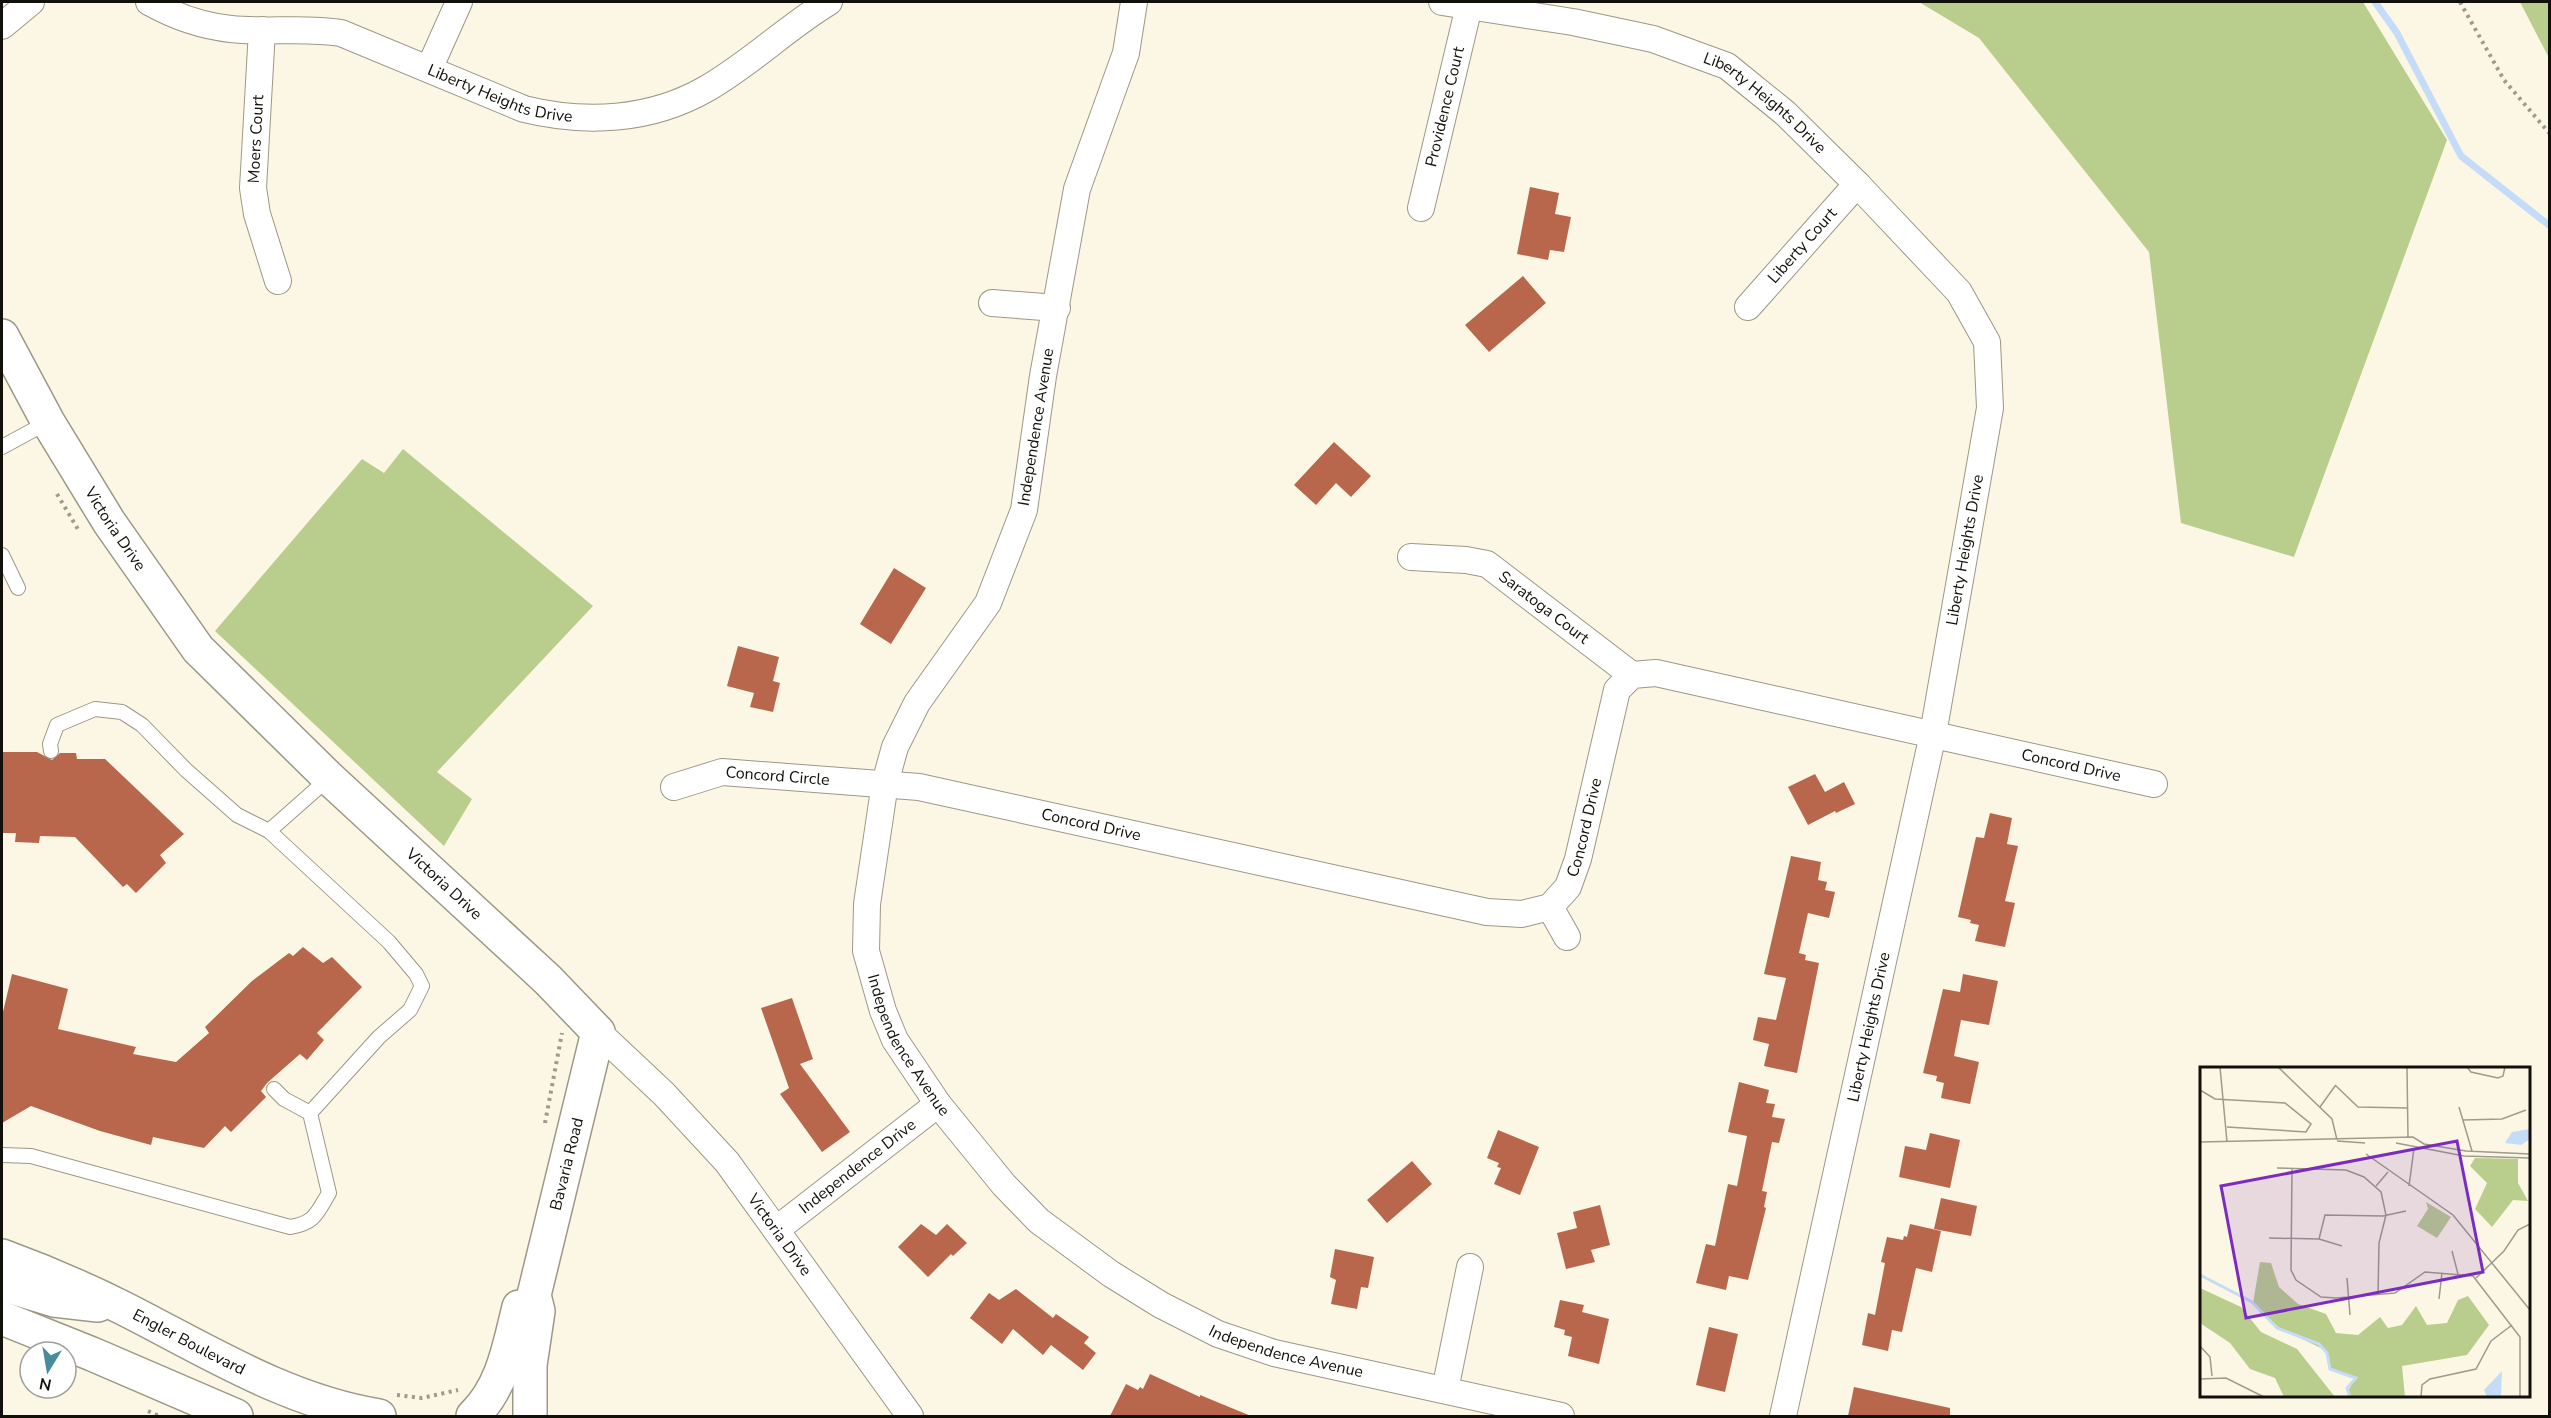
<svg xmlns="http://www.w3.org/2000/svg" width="2551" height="1418" font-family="'Nunito Sans',sans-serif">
<rect width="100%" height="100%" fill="#fcf7e4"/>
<g fill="#b9ce8c">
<polygon points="1919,2 2363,2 2447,140 2294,557 2181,523 2149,252 1979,38"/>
<polygon points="2520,2 2549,2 2549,58"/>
<polygon points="403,449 593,606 437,772 472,799 444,846 215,631 362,459 384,473"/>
</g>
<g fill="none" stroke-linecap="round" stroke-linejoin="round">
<polyline stroke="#c4dcf7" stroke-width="7" points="2375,2 2397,33 2461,156 2550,226"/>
</g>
<g fill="#b8664c">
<polygon points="1530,187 1559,193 1555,214 1571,217 1564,252 1550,250 1548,260 1517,254"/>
<polygon points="1523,276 1546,303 1489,352 1465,325"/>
<polygon points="1334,442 1371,476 1351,497 1336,483 1316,505 1294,485"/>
<polygon points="894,568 926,588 891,644 860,624"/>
<polygon points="738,646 779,657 773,681 780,683 773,712 750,707 754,693 727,686"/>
<polygon points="2,752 37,752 52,760 60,753 76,753 77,759 105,759 184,834 160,855 166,863 136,893 127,884 123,887 75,837 40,836 39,843 15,842 16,833 2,833"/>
<polygon points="1815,774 1825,792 1844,782 1855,804 1836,813 1835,811 1808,825 1788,787"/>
<polygon points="1990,813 2012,818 2007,844 2018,846 2005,901 2015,903 2005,947 1975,941 1979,925 1970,923 1971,920 1958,917 1976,837 1984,838"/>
<polygon points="1791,856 1821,862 1818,880 1827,882 1825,890 1835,892 1829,918 1808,913 1799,953 1806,955 1805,960 1819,963 1797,1073 1764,1066 1769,1044 1753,1040 1758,1017 1776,1020 1786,978 1764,974"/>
<polygon points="303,947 323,963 332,957 362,987 317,1033 324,1040 307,1060 300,1054 267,1083 261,1091 266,1097 231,1132 225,1126 204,1148 153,1137 151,1145 100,1131 31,1106 2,1123 2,1016 12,974 68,989 58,1029 136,1047 133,1054 176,1062 209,1033 205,1027 252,981 289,953 293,956"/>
<polygon points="1963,974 1998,981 1989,1025 1961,1020 1954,1056 1979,1062 1970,1104 1941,1098 1944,1083 1936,1081 1937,1076 1923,1073 1943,989 1960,992"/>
<polygon points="792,998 813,1059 800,1064 850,1132 822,1152 780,1094 789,1088 761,1008"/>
<polygon points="1739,1082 1769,1090 1766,1103 1775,1104 1772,1117 1785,1119 1779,1143 1772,1142 1762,1191 1767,1192 1764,1207 1766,1208 1748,1280 1729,1276 1726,1290 1696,1283 1706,1244 1715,1246 1728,1184 1737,1186 1747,1136 1728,1132"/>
<polygon points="1498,1130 1539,1147 1520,1195 1494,1184 1501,1168 1497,1167 1499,1163 1487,1158"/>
<polygon points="1930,1133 1960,1140 1950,1188 1899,1177 1905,1146 1926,1150"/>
<polygon points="1412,1161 1432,1184 1387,1223 1367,1200"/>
<polygon points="1941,1198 1977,1206 1971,1236 1934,1229"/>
<polygon points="1600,1205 1610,1245 1591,1250 1595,1262 1566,1269 1557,1233 1577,1228 1573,1212"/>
<polygon points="921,1224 936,1235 947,1224 967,1243 953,1256 951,1254 928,1277 898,1247"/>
<polygon points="1910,1224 1941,1231 1932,1272 1916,1268 1902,1332 1892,1330 1888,1351 1862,1345 1868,1313 1875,1315 1885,1263 1881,1262 1887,1237 1903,1240 1904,1236 1907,1237"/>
<polygon points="1335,1249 1374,1257 1368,1288 1361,1287 1357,1309 1331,1304 1336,1280 1330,1277"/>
<polygon points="1016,1289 1053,1318 1056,1314 1089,1337 1084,1343 1096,1353 1083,1370 1051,1345 1043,1355 1013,1329 1002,1344 970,1318 989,1293 999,1300"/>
<polygon points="1560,1300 1584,1305 1582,1312 1609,1319 1599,1364 1568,1356 1572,1337 1564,1335 1565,1330 1554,1327"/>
<polygon points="1709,1327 1738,1334 1725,1392 1696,1385"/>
<polygon points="1150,1374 1200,1397 1200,1395 1251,1416 1110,1416 1126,1384 1138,1390 1140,1387 1143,1389"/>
<polygon points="1854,1387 1950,1408 1950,1416 1848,1416"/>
</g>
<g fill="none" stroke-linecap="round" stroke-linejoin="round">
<defs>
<g id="service">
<polyline points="2,447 48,422"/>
<polyline points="2,555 18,588"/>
<polyline points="51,751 50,744 57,725 95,709 122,712 142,725 186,770 237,815 269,831"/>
<polyline points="274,1089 284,1099 310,1113"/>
<path d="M2,1155L31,1156L290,1227C315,1223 317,1213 329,1193L310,1113L379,1037L410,1010L422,986L416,974L389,942L269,831L329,778"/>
</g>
<g id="minor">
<path id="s1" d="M149,2C174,16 202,26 231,29C268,33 305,27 341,33L524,109C585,124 650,121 706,89C750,64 786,28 829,2"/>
<path id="s2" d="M1134,2L1126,53L1077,189L1043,376L1024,510L988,603L917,703L895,747L885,783L867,904L866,951L883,1011L895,1040L938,1104L1004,1185L1039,1221L1111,1274L1161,1305L1218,1334L1274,1353L1561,1416"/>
<path id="s3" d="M1442,2L1573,22L1653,39L1727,66L1785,113L1857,184L1959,292L1987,342L1990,408L1933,734L1783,1416"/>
<polyline points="2,26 31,2"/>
<polyline points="262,30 253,188 257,214 278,281"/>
<polyline points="429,69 459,2"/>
<path id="s4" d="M1421,208L1470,2"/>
<polyline points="992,303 1057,308"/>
<path id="s5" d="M1748,307L1857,184"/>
<path id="s6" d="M1411,557L1466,560L1487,564L1632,675"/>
<path id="s7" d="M674,787L722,772L919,787L1487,912L1522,914L1550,907L1568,887L1578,859L1617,690L1632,675L1656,673L2154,784"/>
<polyline points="1550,907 1567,937"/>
<path id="s8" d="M598,1032L664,1094L727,1162L910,1416"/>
<path id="s9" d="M777,1229L938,1104"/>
<polyline points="1445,1390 1470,1267"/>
</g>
<g id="tertiary">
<path id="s10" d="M2,336L48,422L109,522L198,649L329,778L548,980L598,1032L534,1295L538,1311L530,1365V1416"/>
<path d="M473,1416C503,1387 509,1347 519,1307"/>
</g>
<g id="secondary">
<path id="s11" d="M2,1256C43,1271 83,1288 123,1308C206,1350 286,1401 379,1416"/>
<polyline points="2,1284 54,1300 98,1305"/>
<polyline points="2,1318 92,1354 236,1416"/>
</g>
</defs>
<use href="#service" stroke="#9c9886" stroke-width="16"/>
<use href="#minor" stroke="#9c9886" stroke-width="28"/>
<use href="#tertiary" stroke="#9c9886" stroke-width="36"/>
<use href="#secondary" stroke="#9c9886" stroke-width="36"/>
<g stroke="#9e9a8c" stroke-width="4" stroke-dasharray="3 4.5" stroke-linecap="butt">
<polyline points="2460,2 2504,80 2550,134"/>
<polyline points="57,494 79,531"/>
<polyline points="545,1123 562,1033"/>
<polyline points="397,1395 422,1398 458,1390"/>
<polyline points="148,1411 159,1416"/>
</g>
<use href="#service" stroke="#fff" stroke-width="14"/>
<use href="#minor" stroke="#fff" stroke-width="26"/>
<use href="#tertiary" stroke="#fff" stroke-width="33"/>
<use href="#secondary" stroke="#fff" stroke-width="33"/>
</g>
<g text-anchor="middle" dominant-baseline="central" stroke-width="6" stroke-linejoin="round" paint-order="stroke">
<g font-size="16" fill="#12100a" stroke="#fff">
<text stroke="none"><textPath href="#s1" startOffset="368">Liberty Heights Drive</textPath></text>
<text stroke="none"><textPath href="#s3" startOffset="345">Liberty Heights Drive</textPath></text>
<text stroke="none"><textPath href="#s4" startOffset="104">Providence Court</textPath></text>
<text transform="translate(256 139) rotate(-87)">Moers Court</text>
<text stroke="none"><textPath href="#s5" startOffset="82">Liberty Court</textPath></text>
<text transform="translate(1036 427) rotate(-81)">Independence Avenue</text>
<text stroke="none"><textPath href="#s10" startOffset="224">Victoria Drive</textPath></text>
<text transform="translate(1965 550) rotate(-80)">Liberty Heights Drive</text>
<text stroke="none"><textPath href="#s6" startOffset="148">Saratoga Court</textPath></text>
<text stroke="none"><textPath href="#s7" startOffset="1594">Concord Drive</textPath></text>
<text stroke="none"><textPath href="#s7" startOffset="106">Concord Circle</textPath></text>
<text stroke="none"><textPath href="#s7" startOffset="424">Concord Drive</textPath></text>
<text stroke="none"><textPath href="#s7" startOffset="982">Concord Drive</textPath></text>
<text stroke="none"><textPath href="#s10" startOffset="710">Victoria Drive</textPath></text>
<text transform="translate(1869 1027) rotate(-78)">Liberty Heights Drive</text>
<text stroke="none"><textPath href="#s2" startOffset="1104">Independence Avenue</textPath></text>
<text transform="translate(567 1164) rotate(-76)">Bavaria Road</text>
<text stroke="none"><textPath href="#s9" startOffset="102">Independence Drive</textPath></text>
<text stroke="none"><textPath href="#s8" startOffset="273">Victoria Drive</textPath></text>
<text stroke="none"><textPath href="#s11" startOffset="206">Engler Boulevard</textPath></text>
<text stroke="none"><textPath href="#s2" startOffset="1608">Independence Avenue</textPath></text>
</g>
</g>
<g transform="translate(2200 1067)">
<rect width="330" height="330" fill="#fcf7e4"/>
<path d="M275,91L318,92V116L328,134L313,133L292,160L275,142L287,116L270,99ZM226,135L251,150L237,171L217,159L228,142ZM60,195L71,196L79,220L98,237L126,247L136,266L158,268L180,250L188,261L202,258L216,239L227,258L247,256L258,233L268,229L289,258L267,288L202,299L205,330H150L148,324L155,311L131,303L127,284L79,261L53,236ZM0,221L41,240L61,265L97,282L135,330H84L75,311L50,302L30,276L0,256Z" fill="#b9ce8c"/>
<path d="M330,62V72L321,78L305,76L312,65ZM302,304L301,330H287L284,323Z" fill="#c4dcf7"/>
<path fill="none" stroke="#c4dcf7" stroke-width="3" d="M0,208L52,235L77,261L119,277L127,286L130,302L156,311L147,321L150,330"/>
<path fill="none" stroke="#9e9b8d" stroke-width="1.5" d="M20,0L27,75M78,0L132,52L137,73M207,0L208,71M267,0L271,5L298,11L303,9L305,0M135,18L158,40L208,41M0,23L15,32L85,36L111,57L106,65L27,60M120,40L135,19M259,40L272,84M263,53L302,52L326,43M137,74L165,76M0,75L213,70L224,77L266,84L330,87M196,76L264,89L330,91M166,87L253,148L330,243M77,101L146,103L164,110L181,125L186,148L179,176L178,229M92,101L91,203L96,213L121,230L136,231L195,226L225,205L273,209L320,270V330M176,119L188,105M209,119L214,81M69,171L119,172M119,172L125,148L183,149L206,144M119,172L142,179M252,184L258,207M147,211L150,248M276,211L304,184L318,163L330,157M239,232L242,206M0,279L10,290L12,309M0,312L26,311L64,330M221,330L222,318L230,312L276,302L291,274L312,258"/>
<path fill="#7b2cbf" fill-opacity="0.15" stroke="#7b2cbf" stroke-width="3" d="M257,74L283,205L46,251L21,119Z"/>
<rect width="330" height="330" fill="none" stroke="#12100a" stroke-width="3"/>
</g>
<rect width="2551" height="1418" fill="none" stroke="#12100a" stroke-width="6"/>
<g transform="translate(48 1370) rotate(191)"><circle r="28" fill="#ffffff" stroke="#a09f9d" stroke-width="1.5"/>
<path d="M0-4.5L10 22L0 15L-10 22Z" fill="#488b9a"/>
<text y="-9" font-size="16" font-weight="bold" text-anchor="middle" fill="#12100a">N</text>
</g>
</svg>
